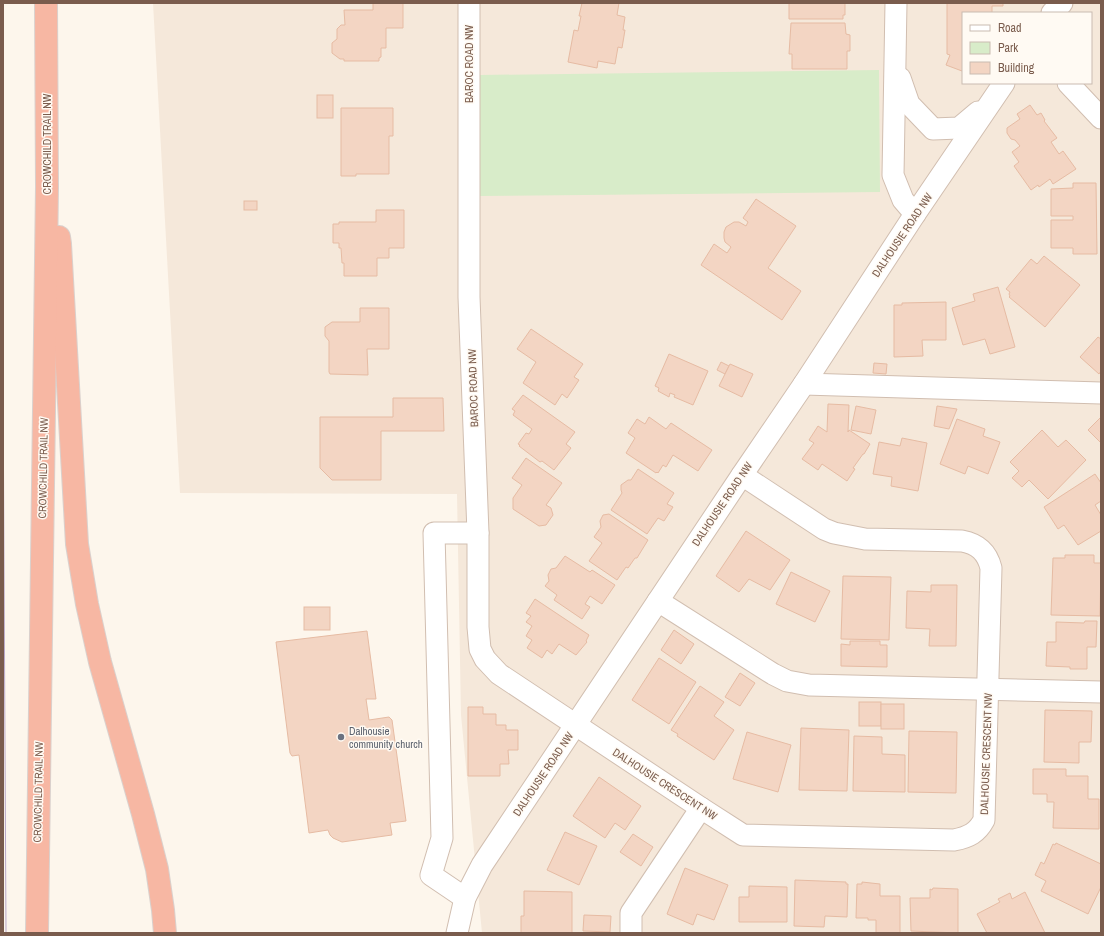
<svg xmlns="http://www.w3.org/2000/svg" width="1104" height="936" font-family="'Archivo Narrow',sans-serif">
<rect width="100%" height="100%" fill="#fdf6ec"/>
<path fill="#f5e8da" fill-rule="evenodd" d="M153,3H1101V933H482L461,715L457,494L180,493ZM963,13H1091V83H963Z"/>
<polygon fill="#d8ecc9" points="879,70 880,192 480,196 480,75"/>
<g fill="#f3d5c3" stroke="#e6bba3">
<polygon points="373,3 403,3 403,28 386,28 386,48 381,48 381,57 379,58 379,61 344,61 344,59 340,59 332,53 332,43 337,39 337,29 341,25 345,25 344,10 373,10"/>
<polygon points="582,3 619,3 617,15 625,17 623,30 625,30 622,48 618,47 615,64 598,61 597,68 568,62 574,30 578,31 581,16 579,16"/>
<polygon points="789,3 845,3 845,15 843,15 843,19 789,19"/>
<polygon points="947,3 1003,3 1003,6 992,6 992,13 963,13 963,68 962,71 946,65 950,55 947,54"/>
<polygon points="791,23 845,23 846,34 850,35 850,51 847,51 847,69 792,69 792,54 789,54"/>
<rect x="317" y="95" width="16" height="23"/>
<polygon points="1030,105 1037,115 1041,113 1045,120 1044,121 1057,138 1051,142 1059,154 1063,151 1076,169 1053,184 1050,179 1039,187 1038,185 1031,190 1014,166 1019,162 1012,152 1020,146 1015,140 1011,139 1007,133 1007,128 1020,119 1017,114"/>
<polygon points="341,108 393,108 393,136 389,136 389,174 356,174 356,176 341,176"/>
<polygon points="1073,183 1096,183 1097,254 1073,254 1073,248 1051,248 1051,220 1073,220 1073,216 1051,216 1051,189 1073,188"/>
<polygon points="756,199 796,226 768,268 801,291 782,320 701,265 714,244 727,253 731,247 725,242 724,238 724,232 726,227 734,222 739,222 746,226 748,222 743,218"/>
<rect x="244" y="201" width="13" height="9"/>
<polygon points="376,210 404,210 404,248 389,248 389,258 377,258 377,276 344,276 344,263 342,263 341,248 339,248 339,243 333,243 333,224 339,224 339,222 376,222"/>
<polygon points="1044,256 1080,285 1045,327 1009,297 1010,296 1009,294 1010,292 1006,289 1031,259 1037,264"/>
<polygon points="998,287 1015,347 990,354 985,339 963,345 952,308 975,301 973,294"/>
<polygon points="946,302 946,340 922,340 923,356 894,357 894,305 902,305 902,303"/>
<polygon points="360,308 389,308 389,349 367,349 368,375 330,374 329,372 329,341 325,336 325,327 332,322 360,322"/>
<polygon points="531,329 583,364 574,377 579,380 567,398 562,394 555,405 523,383 536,362 517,349"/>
<polygon points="1098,337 1101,339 1101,371 1099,374 1080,357"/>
<polygon points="669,354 708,371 693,405 674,397 675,395 670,393 669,397 658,391 659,388 655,386"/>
<polygon points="721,362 729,366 725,374 717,370"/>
<polygon points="874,363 887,364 886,374 873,373"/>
<polygon points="730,364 753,374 742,397 719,386"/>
<polygon points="523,395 575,432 566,444 571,448 554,470 542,461 540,462 519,446 520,445 518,444 526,433 529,434 532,429 513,415 515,411 512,409"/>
<polygon points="393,398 443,398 444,431 381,431 381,480 332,480 320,468 320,417 393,417"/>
<polygon points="828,404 849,405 848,432 849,430 870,444 864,454 863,454 853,468 855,469 847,481 822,464 818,470 802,459 814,443 809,440 818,426 827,432"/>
<polygon points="856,406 876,410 871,434 851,430"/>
<polygon points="937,406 957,409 949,429 934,426"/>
<polygon points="649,417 666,429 671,423 712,450 698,471 673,455 666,467 663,465 658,473 657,472 656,473 626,453 635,438 628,433 637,419 645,424"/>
<polygon points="1101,417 1101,443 1088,430"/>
<polygon points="957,419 985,429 983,436 1000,442 988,474 968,466 965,474 940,464"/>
<polygon points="1042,430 1058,447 1066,440 1086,460 1048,499 1029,480 1022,487 1012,478 1019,471 1010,462"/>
<polygon points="902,438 927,443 918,491 891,486 892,477 873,474 879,442 900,446"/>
<polygon points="526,458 562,483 546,505 551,508 553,515 546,525 539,526 513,509 513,498 522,485 512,478"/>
<polygon points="638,469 674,493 667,504 673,507 664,521 658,518 647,534 611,510 622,493 621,490 621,485 628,480 631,480"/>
<polygon points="1095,474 1101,483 1101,501 1095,505 1101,515 1101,531 1078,545 1064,525 1058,529 1044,507"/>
<polygon points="609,514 648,540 637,558 635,558 628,568 626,567 617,580 589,561 602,543 594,537 601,527 600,521 603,515"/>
<polygon points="746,531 790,560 770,590 749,579 739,592 716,576"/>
<polygon points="1065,555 1094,555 1094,563 1101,563 1100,616 1051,615 1053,558 1065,558"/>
<polygon points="565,556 590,572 592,570 615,585 602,604 590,596 585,604 590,607 582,619 554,600 557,595 545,586 549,581 548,575 551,569 556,568"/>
<polygon points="791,572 830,591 815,622 776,604"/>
<polygon points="843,576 891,577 889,640 841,639"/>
<polygon points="931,585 957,585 956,646 929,646 930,629 906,628 907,591 931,592"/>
<polygon points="535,599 589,635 586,641 587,642 576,655 559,644 552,654 547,650 542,658 527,648 532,640 526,636 532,626 526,622 531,616 526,613"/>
<rect x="304" y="607" width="26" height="23"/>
<polygon points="1085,621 1097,621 1096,647 1087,647 1087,669 1070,669 1070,667 1046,666 1047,642 1056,642 1056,622 1084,623"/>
<polygon points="674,630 694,644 681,664 661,650"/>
<polygon points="367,631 376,699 366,699 369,720 389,717 392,720 406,821 390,823 392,835 342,842 333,838 330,835 328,830 309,833 299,755 292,756 290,753 276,642"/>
<polygon points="850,641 880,641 880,645 887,645 887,667 841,666 841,644 850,645"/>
<polygon points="659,658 696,682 669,724 632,700"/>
<polygon points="740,673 755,683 740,706 725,697"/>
<polygon points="700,686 724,702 714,716 734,730 714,760 677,736 678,734 671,730"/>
<rect x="859" y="702" width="22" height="24"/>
<rect x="881" y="704" width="23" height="25"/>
<polygon points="468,707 483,707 483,714 496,714 496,725 506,725 506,730 518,730 518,750 508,750 509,764 500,764 500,776 468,776"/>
<polygon points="1045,710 1092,711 1091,742 1079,742 1079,763 1044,762"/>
<polygon points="801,728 849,730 847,791 799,790"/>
<polygon points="909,731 957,732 956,793 908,792"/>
<polygon points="747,732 791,745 778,792 733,779"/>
<polygon points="854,736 882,737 882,754 905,755 905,792 853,791"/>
<polygon points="1033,769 1066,769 1066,776 1088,776 1088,799 1099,799 1099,829 1053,828 1054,802 1047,802 1047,794 1033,794"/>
<polygon points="599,777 641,806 625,830 615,823 605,838 573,816"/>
<polygon points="565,832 597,846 579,885 547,870"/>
<polygon points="633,834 653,847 641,866 620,852"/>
<polygon points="1056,843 1101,864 1101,887 1088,914 1041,891 1046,881 1035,875 1041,862 1044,864 1053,844 1055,845"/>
<polygon points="685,868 728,885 714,920 697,914 693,925 667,914"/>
<polygon points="795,880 846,882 846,884 848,884 847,917 825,916 824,927 794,926"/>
<polygon points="862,882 880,884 880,896 900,896 900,933 876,933 876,920 868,920 868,918 856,918 857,884 862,884"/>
<polygon points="749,886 787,887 787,922 739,922 739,897 749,897"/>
<polygon points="933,888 958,889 958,933 911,931 910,898 930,898 930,889 932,890"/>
<polygon points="524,891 572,892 572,933 521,933 521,916 524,916"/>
<polygon points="1025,892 1045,933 987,933 977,914 1000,902 998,899 1010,893 1012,899"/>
<polygon points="584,915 611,916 610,932 583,931"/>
</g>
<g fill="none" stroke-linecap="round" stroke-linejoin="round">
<defs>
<g id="minor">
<path d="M469,3V297L478,533V627L480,649L485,659L499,674L701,808L743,835L954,840C969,837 977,833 984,820L991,568C987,552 978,544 962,541L865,539L834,533L824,529L742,475"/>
<polyline points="896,3 893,175 903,200 915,214"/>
<polyline points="1052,13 1062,3"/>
<polyline points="900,78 909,104 933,129 959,128 978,112"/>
<polyline points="1068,83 1101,118"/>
<polyline points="804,384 1101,393"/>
<polyline points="658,601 773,674 787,681 809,685 1101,692"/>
<polyline points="465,898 431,875 442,838 434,533 478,533"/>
<polyline points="457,933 465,898 482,865 742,475 804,384 915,214 1004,83"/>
<polyline points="631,933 631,913 701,808"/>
</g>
<g id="highway">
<polyline points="59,237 60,244 77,544 87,604 100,662 143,814 157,869 163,910 165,933"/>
<polyline points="37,933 47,187 46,3"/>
</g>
</defs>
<use href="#minor" stroke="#d1beb0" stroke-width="23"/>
<use href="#highway" stroke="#dad1cd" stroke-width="24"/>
<use href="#minor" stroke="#fff" stroke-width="21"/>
<use href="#highway" stroke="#f7b7a3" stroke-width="22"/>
<polyline stroke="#b9a8c9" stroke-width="1" points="3,372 6,933"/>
</g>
<circle fill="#6b7280" stroke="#fffaf3" stroke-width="1.5" cx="341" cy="737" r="4"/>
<g text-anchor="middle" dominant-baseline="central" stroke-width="3" stroke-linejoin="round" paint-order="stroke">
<g font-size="11" fill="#7a5c4d" stroke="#fffaf3">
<text transform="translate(469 64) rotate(-90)">BAROC ROAD NW</text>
<text transform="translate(47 144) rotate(-90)">CROWCHILD TRAIL NW</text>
<text transform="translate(902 235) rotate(-56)">DALHOUSIE ROAD NW</text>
<text transform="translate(473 388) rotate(-92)">BAROC ROAD NW</text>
<text transform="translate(43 468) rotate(-89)">CROWCHILD TRAIL NW</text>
<text transform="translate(722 504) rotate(-56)">DALHOUSIE ROAD NW</text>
<text transform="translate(986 754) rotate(-88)">DALHOUSIE CRESCENT NW</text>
<text transform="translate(543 774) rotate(-56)">DALHOUSIE ROAD NW</text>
<text transform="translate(665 784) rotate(33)">DALHOUSIE CRESCENT NW</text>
<text transform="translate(38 792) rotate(-89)">CROWCHILD TRAIL NW</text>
</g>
<g font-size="11" fill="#5b616d" stroke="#fffaf3" text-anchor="start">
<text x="349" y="731">Dalhousie<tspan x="349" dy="13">community church</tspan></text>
</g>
</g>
<rect width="1104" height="936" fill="none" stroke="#7a5c4d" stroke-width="8"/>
<rect x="962" y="12" width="130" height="72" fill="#fffaf3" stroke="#cabbb1"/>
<rect x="970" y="25" width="20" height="6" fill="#ffffff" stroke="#cabbb1"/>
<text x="998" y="32" font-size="12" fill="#7a5c4d">Road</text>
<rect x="970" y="42" width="20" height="12" fill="#d8ecc9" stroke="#cabbb1"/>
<text x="998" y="52" font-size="12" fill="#7a5c4d">Park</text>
<rect x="970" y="62" width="20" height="12" fill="#f3d5c3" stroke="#cabbb1"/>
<text x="998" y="72" font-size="12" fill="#7a5c4d">Building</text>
</svg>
